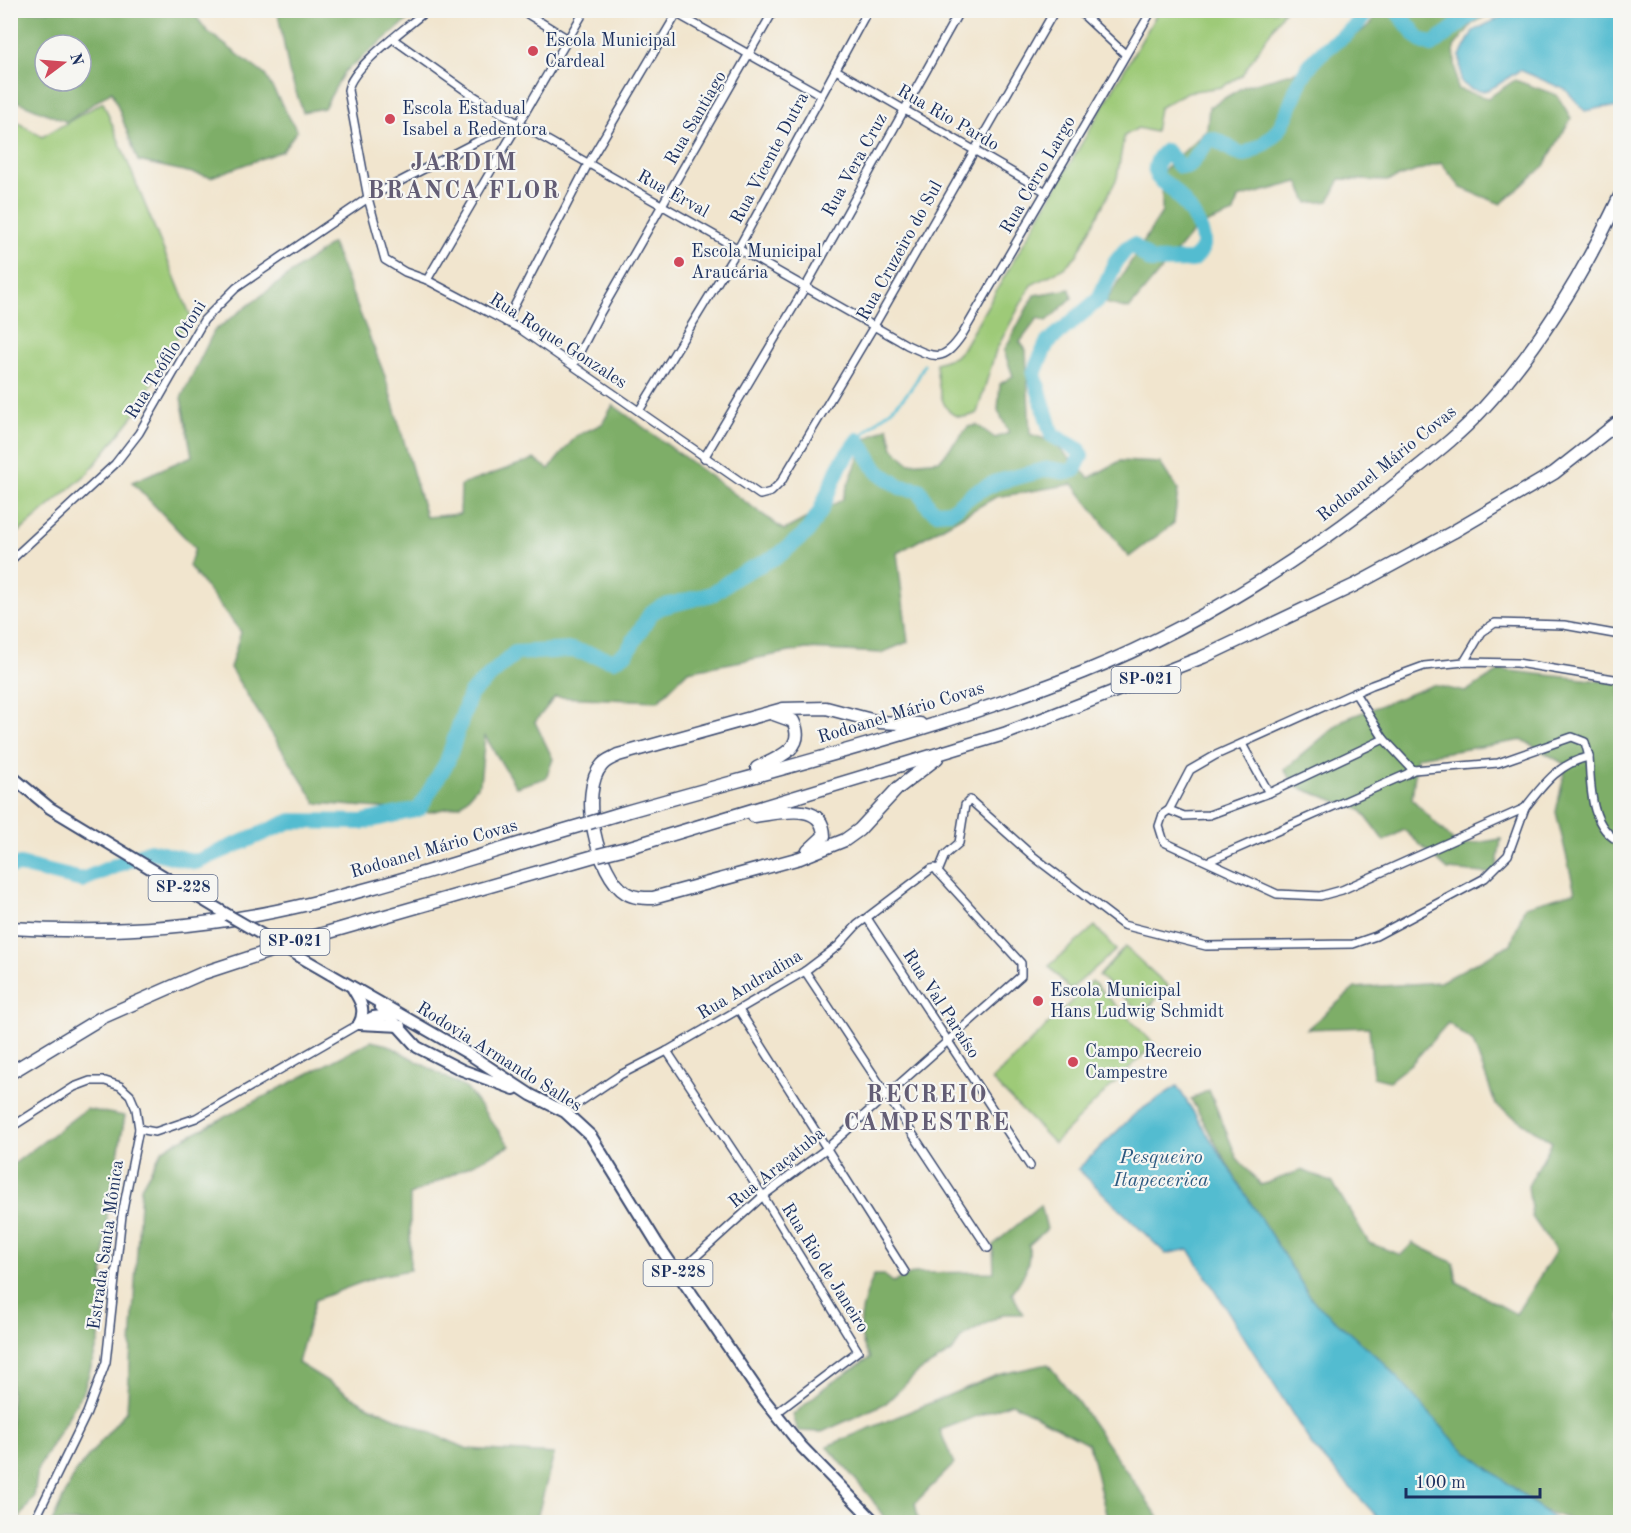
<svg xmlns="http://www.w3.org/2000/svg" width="1631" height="1533" font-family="'Old Standard TT',serif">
<rect width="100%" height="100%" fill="#f6f6f2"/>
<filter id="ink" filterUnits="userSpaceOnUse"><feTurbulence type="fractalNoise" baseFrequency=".0167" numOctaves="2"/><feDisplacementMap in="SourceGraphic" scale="12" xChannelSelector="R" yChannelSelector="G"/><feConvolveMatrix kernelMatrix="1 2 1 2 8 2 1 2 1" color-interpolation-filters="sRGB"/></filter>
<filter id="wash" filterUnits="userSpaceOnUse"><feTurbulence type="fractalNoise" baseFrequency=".008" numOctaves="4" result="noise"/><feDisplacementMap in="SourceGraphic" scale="24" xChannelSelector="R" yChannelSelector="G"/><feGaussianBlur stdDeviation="1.35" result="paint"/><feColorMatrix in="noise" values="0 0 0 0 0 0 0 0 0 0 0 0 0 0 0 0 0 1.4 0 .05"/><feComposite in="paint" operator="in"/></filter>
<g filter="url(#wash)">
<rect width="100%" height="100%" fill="#f1e5ce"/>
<g fill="#9eca78" stroke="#5c7c6b" stroke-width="1.5">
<path d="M1159,10L1284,11L1242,75L1222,87L1187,92L1159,108L1155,132L1138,128L1124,136L1117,178L1077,255L1064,268L1031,285L996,350L977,413C941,430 938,386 936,363L954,357L963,348Z"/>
<polygon points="103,102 191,317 166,354 142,405 88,473 11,539 11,118 42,137"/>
<polygon points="1095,926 1116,950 1070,990 1049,966"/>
<polygon points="1125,947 1168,986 1143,1014 1099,976"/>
<polygon points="1092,981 1154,1044 1054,1143 992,1080"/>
</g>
<g fill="#7eae68" stroke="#4c6e63" stroke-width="1.5" fill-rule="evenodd">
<path d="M10,11H192L207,31L265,75L297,131L282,151L211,177L138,161L112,91L67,122L11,99ZM45,45H81V81H45Z"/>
<polygon points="276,11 275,11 419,11 344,72 324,108 303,112 289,72 278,13"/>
<polygon points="1377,11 1495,11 1472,24 1454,47 1457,89 1488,98 1515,80 1557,95 1571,118 1544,166 1501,204 1461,188 1441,163 1387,181 1340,179 1329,201 1308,203 1298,182 1238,198 1234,213 1197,227 1129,309 1105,303 1162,212 1162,172 1207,130 1209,107 1245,86 1312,67 1371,24"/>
<polygon points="332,243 385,376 426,517 460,514 461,485 534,459 549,469 576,436 602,424 613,405 784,530 842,500 866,439 888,427 893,448 909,463 940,460 968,427 977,425 995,438 1009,433 998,410 1000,384 1013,376 1004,351 1034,295 1070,289 1072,298 1047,321 1038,318 1020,342 1026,350 1030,434 1053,442 1089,478 1120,461 1160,463 1178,490 1174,523 1129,557 1073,484 996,497 897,553 908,642 881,653 806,649 688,671 658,701 555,697 535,722 553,759 546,778 516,787 485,736 480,783 461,805 430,812 316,803 230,668 241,632 189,566 195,548 132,482 192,456 181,398 214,331"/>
<polygon points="1501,670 1620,683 1620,1522 1579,1522 1497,1496 1369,1368 1266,1247 1253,1210 1191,1099 1209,1090 1237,1158 1261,1185 1302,1170 1333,1183 1369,1243 1401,1255 1413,1243 1454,1263 1457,1282 1516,1314 1556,1251 1532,1217 1528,1186 1552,1142 1496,1105 1473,1042 1448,1023 1412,1063 1389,1081 1373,1077 1369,1027 1307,1029 1355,988 1440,982 1511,944 1525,906 1575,892 1556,812 1566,765 1523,740 1417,757 1412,799 1458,846 1501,839 1496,874 1448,870 1404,830 1384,841 1361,810 1297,787 1284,770 1343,720 1433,685 1465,692"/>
<polygon points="371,1041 388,1045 467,1089 510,1146 410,1195 410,1270 378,1276 315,1300 298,1363 364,1404 468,1449 554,1454 536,1522 52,1522 75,1473 127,1410 141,1187 163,1149"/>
<polygon points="86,1109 125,1116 107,1215 99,1340 84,1390 38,1468 34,1497 17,1522 11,1522 11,1166"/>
<path d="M1041,1205L1047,1229L1029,1245C1031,1264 1023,1278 1012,1293L1023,1314H1003L962,1337L952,1352L918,1372L886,1403L822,1432L798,1431L793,1415L825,1387L870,1358C853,1333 862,1302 874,1275H884L893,1282L914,1273L994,1272L993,1245Z"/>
<polygon points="1048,1364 1077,1401 1162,1522 1108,1522 1089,1444 1012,1403 940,1430 954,1464 915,1503 919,1522 887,1522 871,1498 827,1446 997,1375"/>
</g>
<g fill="#53bcd0" stroke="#377697" stroke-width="1.5">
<path d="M1559,10L1620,11V108L1604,107L1585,111L1566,90L1520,70C1499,82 1484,103 1461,82L1460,56L1473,31L1513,11Z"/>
<polygon points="1177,1086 1312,1300 1384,1363 1458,1445 1558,1522 1382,1522 1313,1447 1189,1249 1166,1254 1078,1169 1136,1113"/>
</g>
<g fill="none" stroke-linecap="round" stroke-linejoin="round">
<path stroke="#53bcd0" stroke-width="3" d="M858,440C884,411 908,404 924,365"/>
<g stroke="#53bcd0" stroke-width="16">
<polyline points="1396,10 1420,40 1432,45 1477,10"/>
<path d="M10,866L20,865L82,880L150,851L196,862L291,821L362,822L419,809L447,762L470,694L515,653L572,650L614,660L627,652L651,613L661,607L712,594L737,576L779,555L806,533L820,512L840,465L858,440L877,471L900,487L919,490L929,507L936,512L951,511L974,493L997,482L1048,469L1068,472L1074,470L1081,456L1079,450L1052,435L1034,374L1039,361L1047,343L1099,299L1115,263L1127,248L1133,245L1151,261L1193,260C1197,255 1202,251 1203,245C1205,228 1183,200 1171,188C1167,184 1160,181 1157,176C1153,168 1159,156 1166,151L1180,166H1189L1209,139C1223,140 1229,151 1243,155C1300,132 1282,94 1316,58C1332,41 1356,32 1367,10"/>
</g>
</g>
</g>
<g filter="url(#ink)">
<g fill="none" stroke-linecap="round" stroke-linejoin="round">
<defs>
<g id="street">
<path d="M427,10C408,27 352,66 348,90L368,198L385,260L405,272L427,280L520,329L760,495L771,492L781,482L874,326L1055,10"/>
<polyline points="521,10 568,39"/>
<polyline points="670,10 821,95"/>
<polyline points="1078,10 1125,54"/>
<path d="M393,39L466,91L519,124L907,345C935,358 943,363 962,335L1152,10"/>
<polyline points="836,70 1046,192"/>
<polyline points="427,280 585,10"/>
<polyline points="506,322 588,164 679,10"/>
<polyline points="573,365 599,315 774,10"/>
<polyline points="639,411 738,249 868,10"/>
<polyline points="704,458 806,286 960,10"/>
<polyline points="10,561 115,464 139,433 204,320 236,288 368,198 476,142 519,124"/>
<polyline points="1464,662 1482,632 1495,623 1564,625 1620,635"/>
<path d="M1355,693L1384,739L1413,770L1498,763L1572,737L1585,742L1589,757C1560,762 1543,785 1525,808"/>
<polyline points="1242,744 1269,793"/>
<path d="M1589,757C1591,787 1589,826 1620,842"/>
<polyline points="1169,810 1184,816 1209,815 1269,793 1384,739"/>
<polyline points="1209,861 1407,774 1413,770"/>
<polyline points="938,872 945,855 959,843 965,805 970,800 1034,857 1123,925 1206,946 1353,944 1376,936 1485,878 1508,855 1525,808 1342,890 1320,896 1277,894 1164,842 1159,826 1163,814 1169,810 1190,770 1216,755 1372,685 1424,666 1464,662 1517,663 1620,680"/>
<polyline points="867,918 1030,1166"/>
<polyline points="805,971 988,1248"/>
<polyline points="739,1010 905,1272"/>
<polyline points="667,1051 763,1196 858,1351 775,1414"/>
<polyline points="565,1112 620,1075 667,1051 805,971 838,946 857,925 931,869 935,868 938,872 1021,963 1021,976 826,1149 763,1196 678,1273"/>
<polyline points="10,1128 74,1087 90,1081 105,1081 120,1086 130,1095 136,1109 139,1129 122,1215 106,1362 87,1413 34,1522"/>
<polyline points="139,1129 155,1132 196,1118 359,1024"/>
</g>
<g id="primary">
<polyline points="10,775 50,808 228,915"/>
<polyline points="330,974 469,1054 531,1095 565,1112 591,1136 657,1243 763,1398 802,1447 875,1522"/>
<path d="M353,989C361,1002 366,1010 359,1024"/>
<polyline points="380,1006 417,1047 462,1070 514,1089"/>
<polyline points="359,1024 401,1026"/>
<polyline points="359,1024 373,1017 393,1015"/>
</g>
<g id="highway">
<path d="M920,724L879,722L826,708L783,709L618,755C613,758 606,760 602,765C578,791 597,875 626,893C634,898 643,898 653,898L800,858L845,840L859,830L898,788L937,758"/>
<path d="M757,768C778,758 807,748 793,721L771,713"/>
<path d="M622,813C776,769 935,731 1084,672C1199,626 1307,556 1403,479C1429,458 1458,436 1481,411C1539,348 1584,273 1620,196"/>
<path d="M754,816C779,813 823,800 824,836L808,851"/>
<polyline points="630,847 1004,734 1203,657 1355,585 1453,532 1554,473 1620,421"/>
<path d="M10,928C91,933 172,930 251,916C363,896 480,854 589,823"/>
<polyline points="10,1073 101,1018 203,973 319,935 598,855"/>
</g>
</defs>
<use href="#street" stroke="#3b4a6f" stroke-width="10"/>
<use href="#primary" stroke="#3b4a6f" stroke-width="14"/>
<use href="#highway" stroke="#3b4a6f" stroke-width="15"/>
<use href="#street" stroke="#fff" stroke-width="7"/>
<use href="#primary" stroke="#fff" stroke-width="10"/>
<use href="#highway" stroke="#fff" stroke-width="12"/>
<defs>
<polyline id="primary-bridge" points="228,915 330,974"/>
<g id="highway-bridge">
<polyline points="589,823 622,813"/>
<polyline points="598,855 630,847"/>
</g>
</defs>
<use href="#primary-bridge" stroke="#3b4a6f" stroke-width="14" stroke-linecap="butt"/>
<use href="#highway-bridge" stroke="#3b4a6f" stroke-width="15" stroke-linecap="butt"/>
<use href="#primary-bridge" stroke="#fff" stroke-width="10"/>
<use href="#highway-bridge" stroke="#fff" stroke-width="12"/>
</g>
</g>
<g fill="#d1495b" stroke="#f6f6f2" stroke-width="2">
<circle cx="533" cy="51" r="6"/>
<circle cx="390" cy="119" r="6"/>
<circle cx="679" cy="262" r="6"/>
<circle cx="1038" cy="1001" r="6"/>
<circle cx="1073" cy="1062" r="6"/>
</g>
<g text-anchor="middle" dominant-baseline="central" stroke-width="4.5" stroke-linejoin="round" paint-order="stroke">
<g fill="#f6f6f2" stroke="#5d6b8a" stroke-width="1.5">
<rect x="1111.5" y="667" width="69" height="26" rx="4.5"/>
<rect x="148.5" y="875" width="69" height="26" rx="4.5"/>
<rect x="260.5" y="929" width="69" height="26" rx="4.5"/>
<rect x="643.5" y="1260" width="69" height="26" rx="4.5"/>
</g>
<g font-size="16" font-weight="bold" fill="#1b2f5e">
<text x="1146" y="680">SP-021</text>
<text x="183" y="888">SP-228</text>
<text x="295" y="942">SP-021</text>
<text x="678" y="1273">SP-228</text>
</g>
<g font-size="18" fill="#1b2f5e" stroke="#f6f6f2" text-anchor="start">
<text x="545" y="41">Escola Municipal<tspan x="545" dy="21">Cardeal</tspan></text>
<text x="402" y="109">Escola Estadual<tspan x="402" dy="21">Isabel a Redentora</tspan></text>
<text x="691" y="252">Escola Municipal<tspan x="691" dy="21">Araucária</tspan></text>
<text x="1050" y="991">Escola Municipal<tspan x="1050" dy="21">Hans Ludwig Schmidt</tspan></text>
<text x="1085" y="1052">Campo Recreio<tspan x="1085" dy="21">Campestre</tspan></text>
</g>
<g font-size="18" fill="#1b2f5e" stroke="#f6f6f2">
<text transform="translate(696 118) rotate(-60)">Rua Santiago</text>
<text transform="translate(948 118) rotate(30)">Rua Rio Pardo</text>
<text transform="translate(770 158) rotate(-62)">Rua Vicente Dutra</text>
<text transform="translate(855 165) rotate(-61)">Rua Vera Cruz</text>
<text transform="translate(1038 175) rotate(-60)">Rua Cerro Largo</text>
<text transform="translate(673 194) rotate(29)">Rua Erval</text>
<text transform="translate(900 251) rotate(-61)">Rua Cruzeiro do Sul</text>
<text transform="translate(558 341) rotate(33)">Rua Roque Gonzales</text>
<text transform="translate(166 360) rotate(-58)">Rua Teófilo Otoni</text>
<text transform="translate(1387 464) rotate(-39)">Rodoanel Mário Covas</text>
<text transform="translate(901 713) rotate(-17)">Rodoanel Mário Covas</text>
<text transform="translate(434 849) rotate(-16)">Rodoanel Mário Covas</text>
<text transform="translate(750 985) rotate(-31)">Rua Andradina</text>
<text transform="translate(941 1004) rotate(57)">Rua Val Paraíso</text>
<text transform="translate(499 1057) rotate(32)">Rodovia Armando Salles</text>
<text transform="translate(777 1168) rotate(-39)">Rua Araçatuba</text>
<text transform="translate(106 1245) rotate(-82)">Estrada Santa Mônica</text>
<text transform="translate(825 1268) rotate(58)">Rua Rio de Janeiro</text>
</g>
<g font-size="20" font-style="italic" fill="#2c5980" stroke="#f6f6f2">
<text x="1161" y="1158">Pesqueiro<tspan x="1161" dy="23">Itapecerica</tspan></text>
</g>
<g font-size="24" font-weight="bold" letter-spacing="1.5" fill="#635d75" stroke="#f6f6f2">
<text x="464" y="164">JARDIM<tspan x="464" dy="28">BRANCA FLOR</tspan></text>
<text x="927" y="1096">RECREIO<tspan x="927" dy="28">CAMPESTRE</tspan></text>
</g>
</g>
<rect width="1631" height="1533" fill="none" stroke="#f6f6f2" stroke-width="36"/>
<g transform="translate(63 63) rotate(74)"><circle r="28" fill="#f6f6f2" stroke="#9ea6b7" stroke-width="1.5"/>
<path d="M0-4.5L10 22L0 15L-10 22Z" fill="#d1495b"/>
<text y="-9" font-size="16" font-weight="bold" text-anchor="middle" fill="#1b2f5e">N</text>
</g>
<path d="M1406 1488v9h134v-9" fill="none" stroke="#1b2f5e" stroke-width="3"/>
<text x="1415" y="1488" font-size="18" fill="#1b2f5e" stroke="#f6f6f2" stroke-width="4.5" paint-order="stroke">100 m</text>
</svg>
